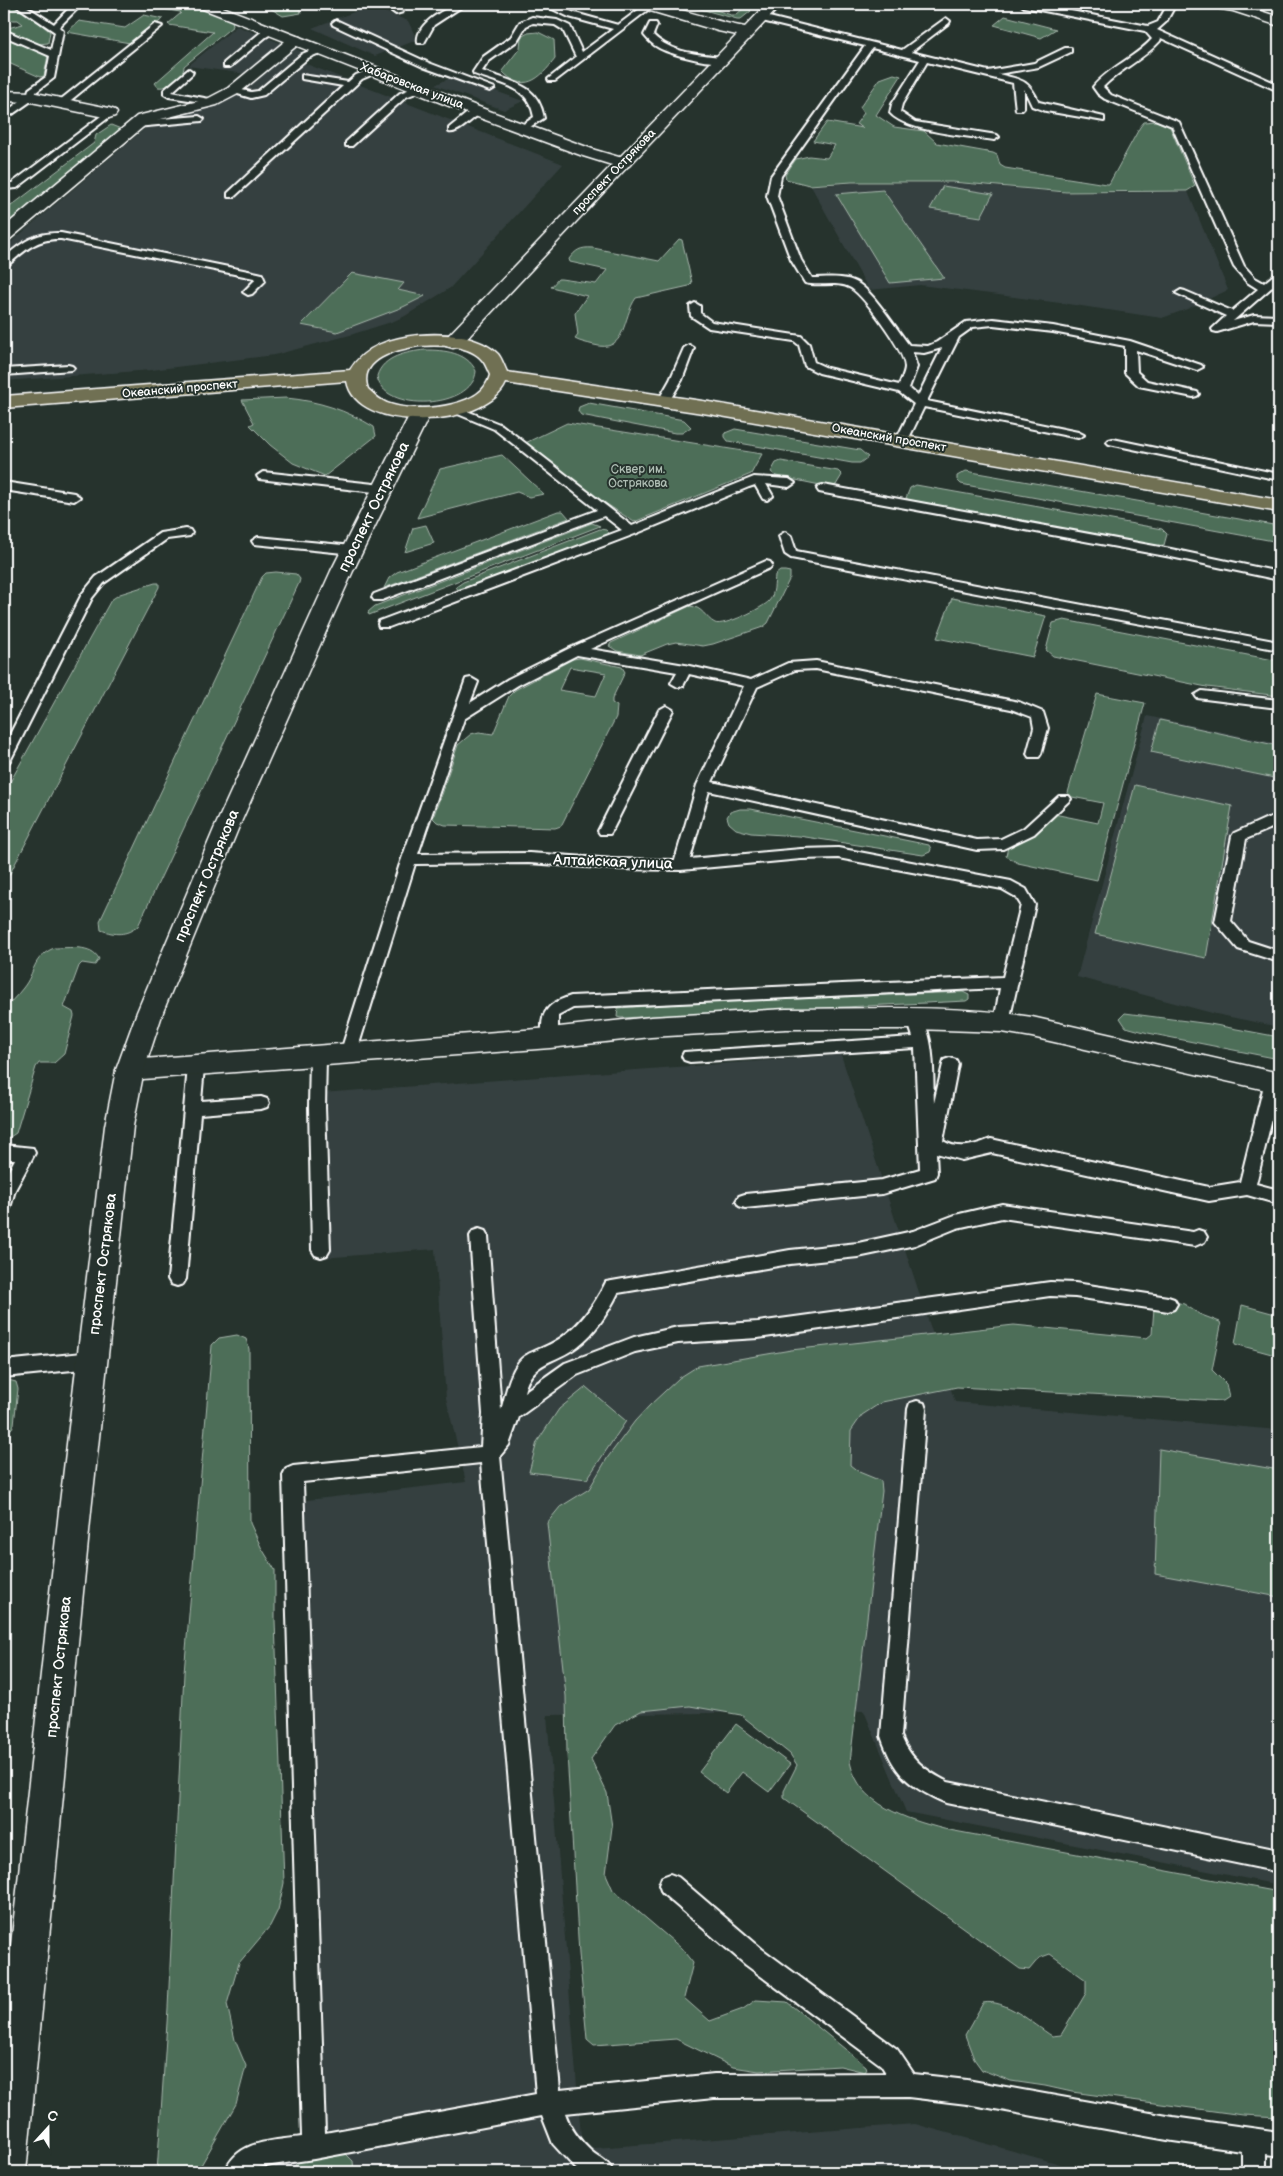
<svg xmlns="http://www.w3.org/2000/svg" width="1283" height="2176" font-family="'Balsamiq Sans',sans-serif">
<rect width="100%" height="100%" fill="#26332d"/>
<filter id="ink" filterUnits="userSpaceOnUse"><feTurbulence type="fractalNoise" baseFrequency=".02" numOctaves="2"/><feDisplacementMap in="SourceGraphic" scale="10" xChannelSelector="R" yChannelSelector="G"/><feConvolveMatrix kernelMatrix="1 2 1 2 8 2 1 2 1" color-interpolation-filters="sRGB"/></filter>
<g filter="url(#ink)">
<g fill="#364141">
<polygon points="370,6 408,21 417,40 375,56 312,28"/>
<polygon points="237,26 308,54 301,62 563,164 450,288 405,316 394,321 350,335 274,355 151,370 4,381 4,248 149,125 227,99 254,75 188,66"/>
<polygon points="454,76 523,101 504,110 435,85"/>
<polygon points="853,183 953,183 1067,193 1188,192 1228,290 1187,309 1162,318 1068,304 920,285 869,290 811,186"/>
<polygon points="1147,716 1279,744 1279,1027 1216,1014 1077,977"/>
<polygon points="841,1055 955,1402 1279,1430 1279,1885 906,1812 864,1711 547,1715 582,2149 915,2124 1089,2172 275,2172 275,2146 310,2141 290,1502 466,1482 446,1398 435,1249 322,1258 321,1093"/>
</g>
<g fill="#4e6e58" stroke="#a6b6ac" fill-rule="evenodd">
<path d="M4,4C15,4 42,24 50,32L48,43L39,44L4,29L23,24L18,20H4Z"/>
<path d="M133,4H191L232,20L233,26L184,66C184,78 169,89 158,87L155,83L213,32L169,25L168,24L181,13L180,12Z"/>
<polygon points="263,4 298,4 301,13 283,16"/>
<polygon points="682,4 698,4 731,15 736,15 746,6 751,11 741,19 737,19"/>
<polygon points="144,15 163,19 130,43 67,32 79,21 125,28"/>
<polygon points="1005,16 1056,29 1041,38 994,25"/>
<path d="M538,32L554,40L555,59C540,79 523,94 502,71L520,48L521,37L528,33Z"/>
<polygon points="4,38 48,55 44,76 40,77 4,61"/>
<polygon points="894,74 901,76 876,115 894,127 924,131 937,143 993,153 997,155 1000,165 1005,168 1106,184 1109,184 1140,127 1144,122 1156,121 1170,127 1195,186 1187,191 1066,192 952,182 852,182 809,185 786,179 785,175 796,159 809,156 827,158 835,145 813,141 827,122 863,128 856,124 864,113 860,107 880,79"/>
<polygon points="111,125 121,129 4,226 4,209 11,206 94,143 96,135"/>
<polygon points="943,186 993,194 981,217 930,209"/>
<polygon points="883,190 944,278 890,283 836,194"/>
<path d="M679,239L682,240L692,283L689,286L636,298C622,317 627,354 594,345C587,343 580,342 575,339L578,335L575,313L587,296L551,287L558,279H561L596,284L607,270L570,262L569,259C576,250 580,247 593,248L659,261Z"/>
<polygon points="352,273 404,283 398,290 425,296 403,307 337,332 301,325"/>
<path d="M425,350C444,350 467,352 476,371C474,409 382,414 377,376C383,356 407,352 425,350Z"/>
<path d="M286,398C319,401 346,410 374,427L376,436L325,476L293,463L270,445L250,425L254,423L242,400Z"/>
<polygon points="589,403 684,420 691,427 682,433 675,433 581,415 578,411 579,407"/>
<polygon points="567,423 762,454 751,474 634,522 519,446"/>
<polygon points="735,429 860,450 868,457 860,463 852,463 728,441 725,437 725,433"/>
<polygon points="502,455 544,494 529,497 517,492 417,518 440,469"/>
<polygon points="781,461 838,471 842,475 836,485 830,487 776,476 771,472 776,463"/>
<polygon points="966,471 1279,526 1279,542 971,486 961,484 957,480 957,476"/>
<polygon points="916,485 1162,529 1167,534 1164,545 1157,546 911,501 906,498 910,488"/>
<polygon points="558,511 563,511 569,518 384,588 389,578 397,572"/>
<polygon points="592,523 600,526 369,615 368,612 375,606"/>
<polygon points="426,525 434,543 405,552 413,528"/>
<polygon points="600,529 606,530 610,534 609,537 464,591 459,591 456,587 463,582"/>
<path d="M785,571L790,572V578L768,623L763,627L713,644L703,646L676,642L667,644L640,655L617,651L609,646L611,643L690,606C703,607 705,618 715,623C723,627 763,608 769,601C775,594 774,584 775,575L780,571Z"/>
<path d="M276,572L296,574L300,579L299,583L138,926C126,936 115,935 101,930L100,921L262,577L266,573Z"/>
<polygon points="155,583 159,583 159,587 4,885 4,793 111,600 120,594"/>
<polygon points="952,598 1046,616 1033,657 937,638"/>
<polygon points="1064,620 1279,661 1279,696 1207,687 1053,656 1046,650 1053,623"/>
<path d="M580,658L622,667L625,672L612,699V703L617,706L616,717L561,826L555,828L445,825L437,822L433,818L458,745L471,734L479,732L493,734L509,696L515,690L573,659ZM570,667L606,673L596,696L559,690Z"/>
<polygon points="1097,694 1145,703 1097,880 1018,863 1006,856 1008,847 1034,833 1054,814 1098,823 1103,803 1067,796"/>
<polygon points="1160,720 1279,746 1279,779 1151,752"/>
<polygon points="1135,785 1232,806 1206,958 1095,934"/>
<polygon points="740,809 751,809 929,845 931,849 930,852 923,855 799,836 751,833 736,829 729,823 727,817 730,812"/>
<path d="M54,948C68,948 92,944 99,959L95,965L82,963L79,966L64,1007L73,1012L74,1016L64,1054L54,1063H39L36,1067L16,1133L4,1141V1010C10,1002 17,996 23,988C36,972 31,958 54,948Z"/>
<polygon points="963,992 969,995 969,999 966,1001 621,1018 617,1017 618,1008 693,1003"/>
<polygon points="1125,1013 1210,1024 1279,1037 1279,1059 1148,1033 1126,1027 1120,1018"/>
<path d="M1170,1301L1184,1304L1199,1314L1220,1322L1221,1326L1212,1370L1226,1384L1229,1397L1223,1401L957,1387L882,1402L862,1415L851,1431L850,1465L859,1472L881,1481L882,1491L850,1762C859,1805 906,1819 944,1829L1279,1892V2117L1243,2115L1072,2092L1045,2086L1011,2081L982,2070L974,2059L965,2035L983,2003C1005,1998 1033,2024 1052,2036L1061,2035L1086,1993V1980L1050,1954L1039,1958L1029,1970L1020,1969L784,1798V1791L797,1765L790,1754L741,1715L690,1706L641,1711L615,1725L591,1759L607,1793L612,1827L606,1874L613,1890L681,1948L693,1963L684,1998L710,2021L743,2009L756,2000L787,2002L866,2066L867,2069L865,2072L840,2066L759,2071L733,2067L676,2039L594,2045L587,2039L579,1954L567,1753L566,1696L547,1523L560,1507L589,1489L608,1457L635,1421L650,1405L679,1378L698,1366L791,1350L1014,1325L1147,1338L1152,1334L1154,1308Z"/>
<polygon points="1242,1305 1279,1315 1279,1356 1235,1344"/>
<polygon points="237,1335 246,1339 249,1349 250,1523 261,1547 275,1570 275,1620 284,1883 278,1910 270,1926 239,1963 227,2004 235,2040 246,2066 236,2104 200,2167 200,2172 157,2172 168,2008 184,1673 212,1345 219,1338"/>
<polygon points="8,1380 16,1382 18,1389 14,1424 12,1428 4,1434 4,1381"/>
<polygon points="586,1387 626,1421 587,1479 529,1472 537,1442 559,1409"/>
<polygon points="1159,1449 1279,1470 1279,1597 1155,1574"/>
<polygon points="736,1724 790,1764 769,1792 742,1772 726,1793 699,1772"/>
<polygon points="346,2154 353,2161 354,2172 291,2172 300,2158"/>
</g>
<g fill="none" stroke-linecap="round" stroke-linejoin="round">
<defs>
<g id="lane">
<polygon points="14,4 23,4 54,24 73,4 82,4 59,27 63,31 54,78 36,92 34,99 4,120 4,113 27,96 29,89 46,77 50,56 4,36 4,30 51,50 55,32"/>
<polygon points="382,4 391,4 403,12 396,14"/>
<path d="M456,4H466L434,25L424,43H418C415,24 442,11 456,4Z"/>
<path d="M542,4H553L575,13L618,25L646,4L653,6L555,81H549L548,79L576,57L563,30L555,25L533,23L526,26L517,41L489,61L482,71C511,82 538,83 544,118L522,132L519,131V127L534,117C529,85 500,84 474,74L473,72L483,57L511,37L520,22L532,17L557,20L570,26L582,52L613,29L569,17Z"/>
<path d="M1020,4H1035L1148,26L1158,22L1168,4H1176L1166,22L1157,30L1279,85V91L1276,90L1161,38L1160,41C1143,60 1120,69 1103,87L1111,95L1179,122L1244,266L1255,278L1264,283L1275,274L1279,273V281L1233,321L1254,315L1279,316V322L1254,321L1217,332L1213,331L1212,329L1226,316L1176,293L1181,290L1185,291L1232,311L1258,289L1247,282L1234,267L1172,126L1105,99L1098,94L1093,87C1109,67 1135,58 1152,39L1145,31L1024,7Z"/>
<path d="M761,15L902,50L946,18L950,21L949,23L911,52L988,71L1034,63L1065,48H1071V52L1039,67L998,74C1022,80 1028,79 1039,102L1104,117V121L1046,111L1032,106L1024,89V108L1022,110H1016L1013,83L927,62L902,104L900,112L915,122L997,135L999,137L994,140C968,136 907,132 890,113L892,104L920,60L872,48L781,176L777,196L801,260L812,278C827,278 846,275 859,284C875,295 896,328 909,345L928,346L937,342L966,322L993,319L1053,326L1130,341L1201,365L1203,367L1197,370L1136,350L1137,372L1147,381L1197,392L1199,394L1197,396L1193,397L1139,386L1125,373V346L1053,332L993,325L973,327L959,337L927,401L1078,432L1084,435L1078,438L924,407L908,440L902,443L896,440L914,404L899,392L819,373L805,366L799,345L794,341L709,328L691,316L690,306L695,303L700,306V313L712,322L801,336L809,344L814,362L827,368L899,385C901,380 905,372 905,367C905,351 865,297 851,288C838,280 820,287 805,283L791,260L767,196L771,176L865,46L758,20L757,18ZM942,348L918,396L909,388L917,367L912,352L924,353Z"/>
<polygon points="336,20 429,63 495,88 490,91 487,90 423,67 333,25 332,23"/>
<path d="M650,23H656L657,25L653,35C671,53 697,54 721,57L725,60C716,67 670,54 659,48C653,45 648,40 644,35Z"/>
<polygon points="155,24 162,26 66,104 60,104 60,100"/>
<polygon points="269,29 276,31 266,37 230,67 224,67 224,63 260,33"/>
<polygon points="319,47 322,48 322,52 308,58 264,95 251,98 228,91 233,88 251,92 258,91 302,54"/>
<polygon points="373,68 376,69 376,73 362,79 234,197 228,197 228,193 343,86 302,79 302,75 348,82 356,75"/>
<polygon points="189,69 193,72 192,74 172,92 215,100 215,104 169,97 164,94 164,90"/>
<polygon points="418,86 421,87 421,91 406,97 352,146 346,146 346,142 400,93"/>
<path d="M478,109L481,110V114C471,118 459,134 449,132V128L466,114Z"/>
<polygon points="109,110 112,111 112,115 17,188 4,189 4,183 12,183"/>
<polygon points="199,116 204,119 202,121 136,127 131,124 136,121"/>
<path d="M61,233L258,273L262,274L265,281L252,294L248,295L243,292L255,280L254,278L61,239C37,238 25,250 8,265L4,266V258C22,242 36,232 61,233Z"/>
<polygon points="689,345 694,348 682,380 668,403 660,403 658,401 670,380 684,348"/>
<polygon points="68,365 72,366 74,368 72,370 4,375 4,369"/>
<polygon points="457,407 502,425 632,526 754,477 789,479 795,483 789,487 766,484 773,496 767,500 763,499 755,485 749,487 635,534 389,627 379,627 378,624 379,621 622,530 604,516 382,600 374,600 372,597 374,594 597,510 494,429 453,412 451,410"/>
<polygon points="1113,439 1279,474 1279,480 1109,444 1107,442 1109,440"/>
<polygon points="263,472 383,485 389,489 383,493 259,479 257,476"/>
<polygon points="4,482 74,493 80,497 74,501 4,490"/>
<polygon points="823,485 1171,549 1279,572 1279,580 1171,557 819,492 817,489 819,486"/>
<polygon points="186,529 190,530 192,533 190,536 167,539 160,544 104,583 92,598 11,759 9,762 4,763 4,746 82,594 96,577 160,533"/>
<polygon points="785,532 791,536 796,551 1279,642 1279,650 791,558 785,554 779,536"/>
<polygon points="258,537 353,546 359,550 353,554 254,544 252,541"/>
<path d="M766,561L770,562L772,565L770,568L590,649L685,665L751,680L788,663L816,661L1019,702L1043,712L1048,728L1041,754L1039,757H1029L1027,754L1034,728L1032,717L1011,709L816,669L795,670L757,687L712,782L977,840L1001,839L1024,828L1059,796H1069L1071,799L1034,834L1003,849L977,850L709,791L690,859L801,849L838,848L1011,881L1026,889L1035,905L1008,1026L1002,1028L996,1026L994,1022L1000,988L573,1008L558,1016V1038L556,1042L550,1044L544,1042C541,1037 542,1032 542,1026C542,1008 555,1001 571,996L1003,977L1021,905L1016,897L1002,889L838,858L801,859L681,870L615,869L529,863L415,864L356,1054L354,1058L348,1060L342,1058L340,1054L399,867L466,679L471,678L478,682L470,703L508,679L570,648ZM577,655L677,672L671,683L678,687L683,686L689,674L744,686L697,785L675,860L615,859L529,853L418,854L464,719L518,685Z"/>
<polygon points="1202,691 1279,700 1279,708 1197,698 1195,695"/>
<polygon points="666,706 673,710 612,831 610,834 600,834 598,831 659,710"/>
<polygon points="1279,815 1279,825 1246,839 1231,921 1248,941 1279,951 1279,962 1238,949 1215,922 1232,836 1234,833 1265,819"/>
<path d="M915,1013L921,1015C935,1041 933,1074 934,1103L944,1060L950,1058L956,1060L958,1064L943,1141C960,1151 974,1145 991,1139L1209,1187L1240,1182L1265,1081L1267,1077L1273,1075L1279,1077V1089L1256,1184L1279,1190V1204L1247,1195L1209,1201L992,1153L962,1160L936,1153L937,1173L935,1178L882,1194L745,1208L739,1206L736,1201L739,1196L745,1194L882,1180L920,1169L915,1048L690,1062L684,1060L682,1056L684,1052L913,1037L907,1019L909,1015Z"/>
<polygon points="318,1051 324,1053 326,1057 325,1107 330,1250 327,1255 321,1257 315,1255 312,1250 309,1107 310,1057 312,1053"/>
<polygon points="196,1061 202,1063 204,1067 201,1101 261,1097 267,1099 269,1103 267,1107 261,1109 200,1114 186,1279 183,1284 177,1286 171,1284 168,1279 188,1067 190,1063"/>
<polygon points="4,1145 33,1148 35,1153 15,1190 10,1208 4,1210 4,1180 15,1159 4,1159"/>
<path d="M1002,1204L1193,1232L1198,1230L1204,1232L1207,1237L1204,1242L1195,1246L1002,1218L957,1228L915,1245L858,1257L790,1264L618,1293C608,1313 596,1332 578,1346C555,1364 532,1360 524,1392L565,1363L634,1337L678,1327L758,1322L1050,1282L1075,1283L1168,1297L1174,1299L1177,1304L1174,1309L1168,1311L1075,1297L1050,1296L758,1338L678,1343L635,1352L577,1375L519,1417L509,1445L500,1456L560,2090L714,2074L886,2073L881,2065L746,1965L662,1893L659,1885L662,1877L670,1874L678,1877L762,1949L897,2049L914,2074L967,2080L1173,2117L1279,2132V2156L1266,2154V2172H1242V2151L1173,2141L967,2104L908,2097L714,2098L565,2113C570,2128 579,2140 591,2151C600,2159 609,2161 613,2172H580L575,2168L553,2144L542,2116L314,2159L258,2167L251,2172H225C237,2140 272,2141 302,2137L283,1475L286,1469L293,1466L481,1447L483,1414L470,1236L473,1231L479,1229L485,1231L488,1236L501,1410C506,1394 508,1377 518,1363C525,1352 543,1349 554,1342C578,1329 594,1306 606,1282L790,1250L858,1243L913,1231L955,1215ZM481,1463L536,2094L325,2133L303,1482Z"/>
<polygon points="92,1352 98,1354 101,1360 98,1366 92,1368 4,1377 4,1361"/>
<path d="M917,1401L924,1403L926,1409L901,1736C910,1759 926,1771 948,1782L1279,1850V1872L946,1803C909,1787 894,1774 881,1736L908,1409L910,1403Z"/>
</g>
<g id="street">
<path d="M635,4C672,2 708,21 745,27L767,4H782L629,166H617L615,163L617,160L737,35L718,31L637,7Z"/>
<polygon points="1208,4 1239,4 1279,17 1279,26 1233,11 1210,7"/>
<polygon points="295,36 300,37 302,40 300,43 238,94 217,105 149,122 10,239 4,240 4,227 137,116 207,99 228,88 290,37"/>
<polygon points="4,91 31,92 109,108 115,110 117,113 115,116 109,118 31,102 4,101"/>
<path d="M786,1009C867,1009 952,1004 1032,1017L1279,1073V1093L1032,1037L1002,1032L915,1029H786L651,1037L550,1048L130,1080L120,1077L116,1070L120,1063L130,1060L550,1028L651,1017Z"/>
</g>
<g id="secondary">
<polygon points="196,4 215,4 484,109 595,150 629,160 631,163 460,346 453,348 446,346 444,342 446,338 612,165 583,156 472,115 198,7"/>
<polygon points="420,408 427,410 430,414 353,571 238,829 163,1012 144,1070 133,1126 91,1511 26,2172 4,2172 4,2008 59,1511 105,1126 116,1070 137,1012 214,829 331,571 410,414 413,410"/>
</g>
<path id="primary" d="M419,335C444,333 479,335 498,354C502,359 504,366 507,372L709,402L1279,500V512L709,414L506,383C487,428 356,435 347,381L4,408V396L350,370C365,345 392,338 419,335ZM419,346C438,345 470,344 483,361C486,365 488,371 490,375C489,379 487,383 485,386C470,409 405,414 383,401C377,398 373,393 368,389C357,359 398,349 419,346Z"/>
</defs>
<use href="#lane" stroke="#fff" stroke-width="4"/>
<use href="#street" stroke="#fff" stroke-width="3"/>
<use href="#secondary" stroke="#fff" stroke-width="3"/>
<use href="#primary" stroke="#fff" stroke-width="3"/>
<use href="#lane" fill="#26332d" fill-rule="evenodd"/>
<use href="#street" fill="#26332d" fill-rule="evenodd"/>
<use href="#secondary" fill="#26332d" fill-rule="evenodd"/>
<use href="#primary" fill="#706f52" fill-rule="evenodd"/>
</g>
</g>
<g text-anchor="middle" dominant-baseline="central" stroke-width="4" stroke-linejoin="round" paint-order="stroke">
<g font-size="12" fill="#fff" stroke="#26332d">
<text transform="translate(412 86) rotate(21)">Хабаровская улица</text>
<text transform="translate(614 172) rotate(-46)">проспект Острякова</text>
<text transform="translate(180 389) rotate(-5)">Океанский проспект</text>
<text transform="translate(889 438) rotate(10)">Океанский проспект</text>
</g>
<g font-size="12" fill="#afbeb4" stroke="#26332d">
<text x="638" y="469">Сквер им.<tspan x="638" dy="14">Острякова</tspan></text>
</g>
<g font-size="15" fill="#fff" stroke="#26332d">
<text transform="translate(374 507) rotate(-64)">проспект Острякова</text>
<text transform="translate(613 862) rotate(2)">Алтайская улица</text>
<text transform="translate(207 876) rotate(-67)">проспект Острякова</text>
<text transform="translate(103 1264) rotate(-83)">проспект Острякова</text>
<text transform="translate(59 1667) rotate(-84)">проспект Острякова</text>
</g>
</g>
<rect width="1283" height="2176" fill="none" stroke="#26332d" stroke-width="20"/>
<rect x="10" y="10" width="1263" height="2156" fill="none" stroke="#fff" stroke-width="2" filter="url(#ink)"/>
<g transform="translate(48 2128) rotate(21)" stroke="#26332d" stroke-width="4" paint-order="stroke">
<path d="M0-4L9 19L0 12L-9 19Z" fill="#ffffff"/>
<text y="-8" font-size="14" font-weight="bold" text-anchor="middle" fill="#ffffff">С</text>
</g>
</svg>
